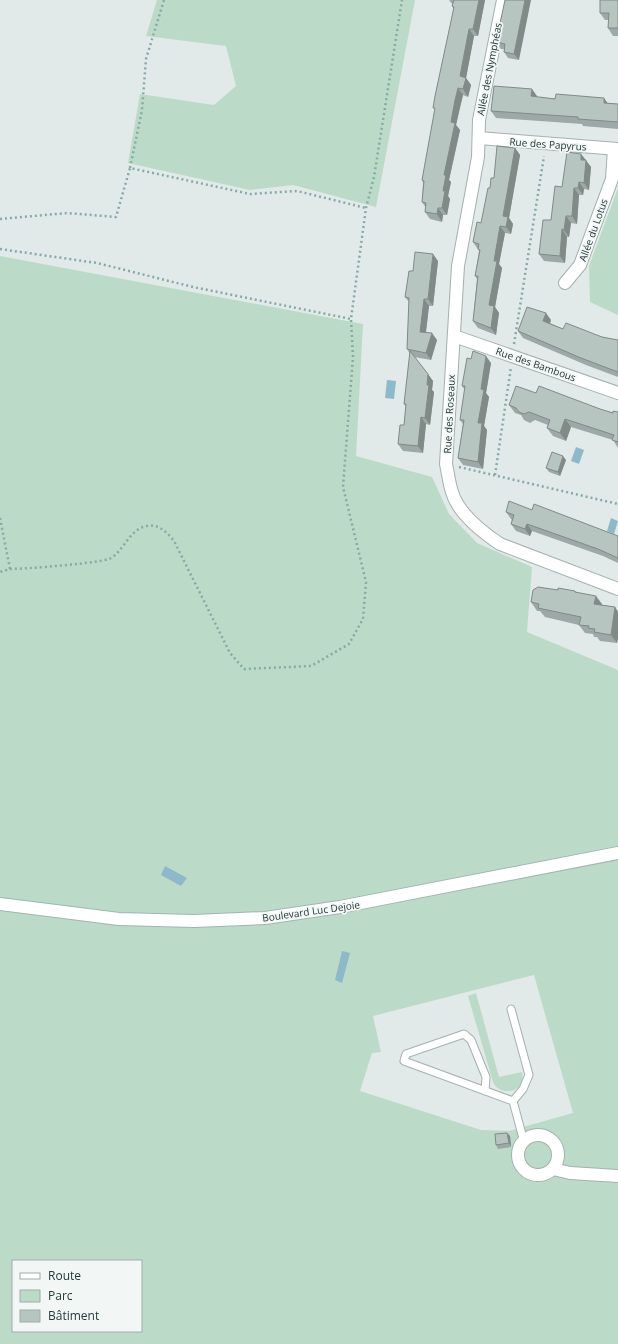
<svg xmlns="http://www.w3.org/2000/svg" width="618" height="1344" font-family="'Open Sans',sans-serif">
<rect width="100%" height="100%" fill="#e1eae8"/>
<g fill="#bcdac8" fill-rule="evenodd">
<polygon points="157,0 415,0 376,207 293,185 250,190 128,163 140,94 214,105 236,86 226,46 146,36"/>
<polygon points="618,188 618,315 590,302 589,266"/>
<path d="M0,256L363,324L356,456L432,477L449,514L477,543L532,567L527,632L618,670V1344H0ZM534,975L573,1113L509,1131L481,1130L360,1091L372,1053L381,1052L373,1016ZM13,1261H141V1331H13Z"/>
<path d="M476,993L499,1077L522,1072C527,1091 501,1099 493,1082L468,996Z"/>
</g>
<g fill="#8eb9ca">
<polygon points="387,380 396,381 394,399 385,398"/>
<polygon points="576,447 584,450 579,464 571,461"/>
<polygon points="611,518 618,521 614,534 607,531"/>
<polygon points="165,866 187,878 181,886 161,875"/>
<polygon points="342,951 350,953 342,983 335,980"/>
</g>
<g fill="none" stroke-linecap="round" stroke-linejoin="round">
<defs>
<g id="service">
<polyline points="511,1009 529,1075 523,1089 513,1101"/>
<polyline points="485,1091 486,1077 471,1040 464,1034 406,1054 404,1061 513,1101 524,1142"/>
</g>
<g id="minor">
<path d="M503,0L479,120L478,157L458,266L446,464C448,473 449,483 452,492C458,513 482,532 500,544L618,589"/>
<polyline points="479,138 618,149"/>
<polyline points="565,283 580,265 612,179 614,149"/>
<polyline points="454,336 618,393"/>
<circle cx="538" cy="1155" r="20"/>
<polyline points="553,1169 570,1173 618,1176"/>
</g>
<polyline id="secondary" points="0,904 119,919 194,921 265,918 340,907 618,853"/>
</defs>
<use href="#service" stroke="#a4b1af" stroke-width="9"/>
<use href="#minor" stroke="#a4b1af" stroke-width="14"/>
<use href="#secondary" stroke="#a1b5b1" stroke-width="14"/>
<g stroke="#85aba4" stroke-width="2.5" stroke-dasharray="2 3" stroke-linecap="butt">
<polyline points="130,168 142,110 146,59 164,0"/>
<polyline points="0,219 67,213 116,217 130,168 250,194 297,191 366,208"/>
<polyline points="0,249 97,263 193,287 351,319 366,208 374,177 402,0"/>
<polyline points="514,344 544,156"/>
<polyline points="459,467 618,504"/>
<polyline points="495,475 511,367"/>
<polyline points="0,518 10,569 0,572"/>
<path d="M10,569C23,569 104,563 111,558C123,551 129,532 143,527C157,522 166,531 174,541L230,653L244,669L311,666L349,644L363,619L366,582L343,487L353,357L351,319"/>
</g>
<use href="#service" stroke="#fff" stroke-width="7"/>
<use href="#minor" stroke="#fff" stroke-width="12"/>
<use href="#secondary" stroke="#fff" stroke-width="12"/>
</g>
<g fill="#9da9a6">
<polygon points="449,0 485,0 478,36 474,36 466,78 471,85 468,97 463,95 460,107 456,125 460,130 449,180 451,182 448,196 450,199 447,215 443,215 442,222 430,219 425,212 426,208 422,202 423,183 422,180 435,109 433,108 454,9 452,6 453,5"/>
<polygon points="505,0 519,60 508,58 504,52 504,49 501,49 496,42"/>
<polygon points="618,0 618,36 613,36 608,28 609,20 605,20 600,13"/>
<polygon points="537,96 537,97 618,104 618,129 583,126 582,124 496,118 491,111"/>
<polygon points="515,148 520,155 509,218 513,224 511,234 505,233 499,264 502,268 495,307 499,313 496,335 478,328 473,321 477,279 475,276 479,251 473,242 481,223 490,188 494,178"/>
<polygon points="581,154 591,167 589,190 584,189 583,195 579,195 577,224 571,223 569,237 567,237 565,263 544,261 539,254 562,187"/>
<polygon points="438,261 433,306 429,306 426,333 437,340 431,360 414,357 433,381 432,390 434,392 430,425 426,424 423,453 403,451 398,444 404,425 406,407 404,404 410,354 407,349 409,302 405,297 413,271"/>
<polygon points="551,320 550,323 563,329 618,340 618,377 586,365 523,338 518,331"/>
<polygon points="491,363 486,393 489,397 484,426 487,430 483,469 463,465 458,458 463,424 460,420 465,390 462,386"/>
<polygon points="536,393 600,409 613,413 618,412 618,448 613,440 571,427 566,441 553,436 547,428 548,425 535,420 530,423 524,420 521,415 515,413 509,405"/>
<polygon points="566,460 560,476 549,472 546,468"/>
<polygon points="532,510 618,536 618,563 603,556 532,531 530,536 516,531 511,524 512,520 511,519 506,512"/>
<polygon points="558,590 575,591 576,593 602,604 602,605 615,607 618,612 618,638 617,643 600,641 597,637 594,637 593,634 585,633 579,625 545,617 540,611 537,611 531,602"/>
<polygon points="507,1133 510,1136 511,1147 498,1149 496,1145"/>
</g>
<g fill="#808a87">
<polygon points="479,0 485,0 478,36 473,29"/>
<polygon points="525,0 531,0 519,60 514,54"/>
<polygon points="469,29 474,36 466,78 471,85 468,97 463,89 460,76"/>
<polygon points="458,88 463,95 456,125 460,130 449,180 451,182 448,196 450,199 447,215 442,208 444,175 451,122 455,100"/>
<polygon points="532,89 537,96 536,104 531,96"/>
<polygon points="604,98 609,105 604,103"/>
<polygon points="515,148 520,155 509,218 513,224 511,234 506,227 503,216"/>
<polygon points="581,154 591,167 589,190 584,183 581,160"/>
<polygon points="579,182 584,189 583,195 578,188"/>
<polygon points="574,188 579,195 577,224 572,216"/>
<polygon points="438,208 443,215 442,222 437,214"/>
<polygon points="566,216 571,223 569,237 564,230"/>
<polygon points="500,226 505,233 499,264 502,268 495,307 499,313 496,335 491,328 489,305 494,261"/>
<polygon points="562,229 567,237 565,263 560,256"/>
<polygon points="433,254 438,261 433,306 428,299"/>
<polygon points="424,299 429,306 425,339 420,332"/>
<polygon points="546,313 551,320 548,328 543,321"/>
<polygon points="432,333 437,340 431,360 426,353"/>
<polygon points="486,356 491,363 486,393 489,397 484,426 487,430 483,469 478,462 478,423 481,389"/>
<polygon points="428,374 433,381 432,390 434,392 430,425 425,418"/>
<polygon points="421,417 426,424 423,453 418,446"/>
<polygon points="565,419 571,427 566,441 560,433"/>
<polygon points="563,456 566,460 560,476 558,472"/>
<polygon points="527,524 532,531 530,536 525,529"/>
<polygon points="596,596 602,604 601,613 594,604"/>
<polygon points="615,607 618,612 618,638 617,643 611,635"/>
<polygon points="507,1133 510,1136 511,1147 509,1143"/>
</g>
<g fill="#b7c5c1" stroke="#808a87">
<polygon points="454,0 479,0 473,29 469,29 460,76 466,78 463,89 458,88 455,100 451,122 455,123 444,175 446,175 443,191 445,191 442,208 438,208 437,214 425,212 426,203 422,202 424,181 422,180 435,108 433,108 435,96 454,7 452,6"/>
<polygon points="505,0 525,0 514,54 504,52 505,44 496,42"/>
<polygon points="600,0 618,0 618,28 608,28 609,13 600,13"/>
<polygon points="494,86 532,89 531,96 555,99 556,94 604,98 604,103 618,104 618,122 578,119 578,117 491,111"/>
<polygon points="497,146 515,148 503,216 508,217 506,227 500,226 494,261 497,261 489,305 494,306 491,328 473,321 478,276 475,276 480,250 478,249 479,244 473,242 477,222 481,223 488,188 490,188 491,178 494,178"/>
<polygon points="567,152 581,154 581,160 586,160 584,183 579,182 578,188 574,188 572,216 566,216 564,230 562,229 560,256 539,254 543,220 551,220 555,186 562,187"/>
<polygon points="415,252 433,254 428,299 424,299 420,332 432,333 426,353 407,349 409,298 405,297 409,271 413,271"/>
<polygon points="527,307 546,313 543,321 563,329 566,323 602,337 618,340 618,372 581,358 518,331"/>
<polygon points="410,351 428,374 427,385 429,385 425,418 421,417 418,446 398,444 400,425 404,425 406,404 404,404"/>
<polygon points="473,351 486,356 481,389 484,390 478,423 482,423 478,462 458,458 464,420 460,420 465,386 462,386 467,358 471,359"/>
<polygon points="516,386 536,393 539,386 600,409 613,413 613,411 618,412 618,442 612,440 614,435 565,419 560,433 547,428 550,420 529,412 524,414 519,412 516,408 509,405"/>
<polygon points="552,452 563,456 558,472 546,468"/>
<polygon points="509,501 532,510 534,504 618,536 618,558 598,549 527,524 525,529 511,524 514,515 506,512"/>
<polygon points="538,587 558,590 558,588 575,591 575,592 596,596 594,604 615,607 611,635 594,632 595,629 588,628 589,626 579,625 581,617 538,608 539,604 531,602 533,590"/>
<polygon points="507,1133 509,1143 496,1145 495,1134"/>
</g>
<g text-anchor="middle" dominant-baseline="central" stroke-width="3.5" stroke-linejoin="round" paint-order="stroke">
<g font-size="10" fill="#233937" stroke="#f2f7f5">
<text transform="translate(489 69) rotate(-79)">Allée des Nymphéas</text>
<text transform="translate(548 144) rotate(4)">Rue des Papyrus</text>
<text transform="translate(593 230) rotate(-70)">Allée du Lotus</text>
<text transform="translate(536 364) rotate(19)">Rue des Bambous</text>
<text transform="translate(449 414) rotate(-87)">Rue des Roseaux</text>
<text transform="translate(311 911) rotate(-8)">Boulevard Luc Dejoie</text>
</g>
</g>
<rect x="12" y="1260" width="130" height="72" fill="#f2f7f5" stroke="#9faba9"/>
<rect x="20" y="1273" width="20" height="6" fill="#ffffff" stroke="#9faba9"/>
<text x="48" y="1280" font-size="12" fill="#233937">Route</text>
<rect x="20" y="1290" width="20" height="12" fill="#bcdac8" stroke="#9faba9"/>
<text x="48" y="1300" font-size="12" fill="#233937">Parc</text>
<rect x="20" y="1310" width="20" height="12" fill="#b7c5c1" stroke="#9faba9"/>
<text x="48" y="1320" font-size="12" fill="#233937">Bâtiment</text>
</svg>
